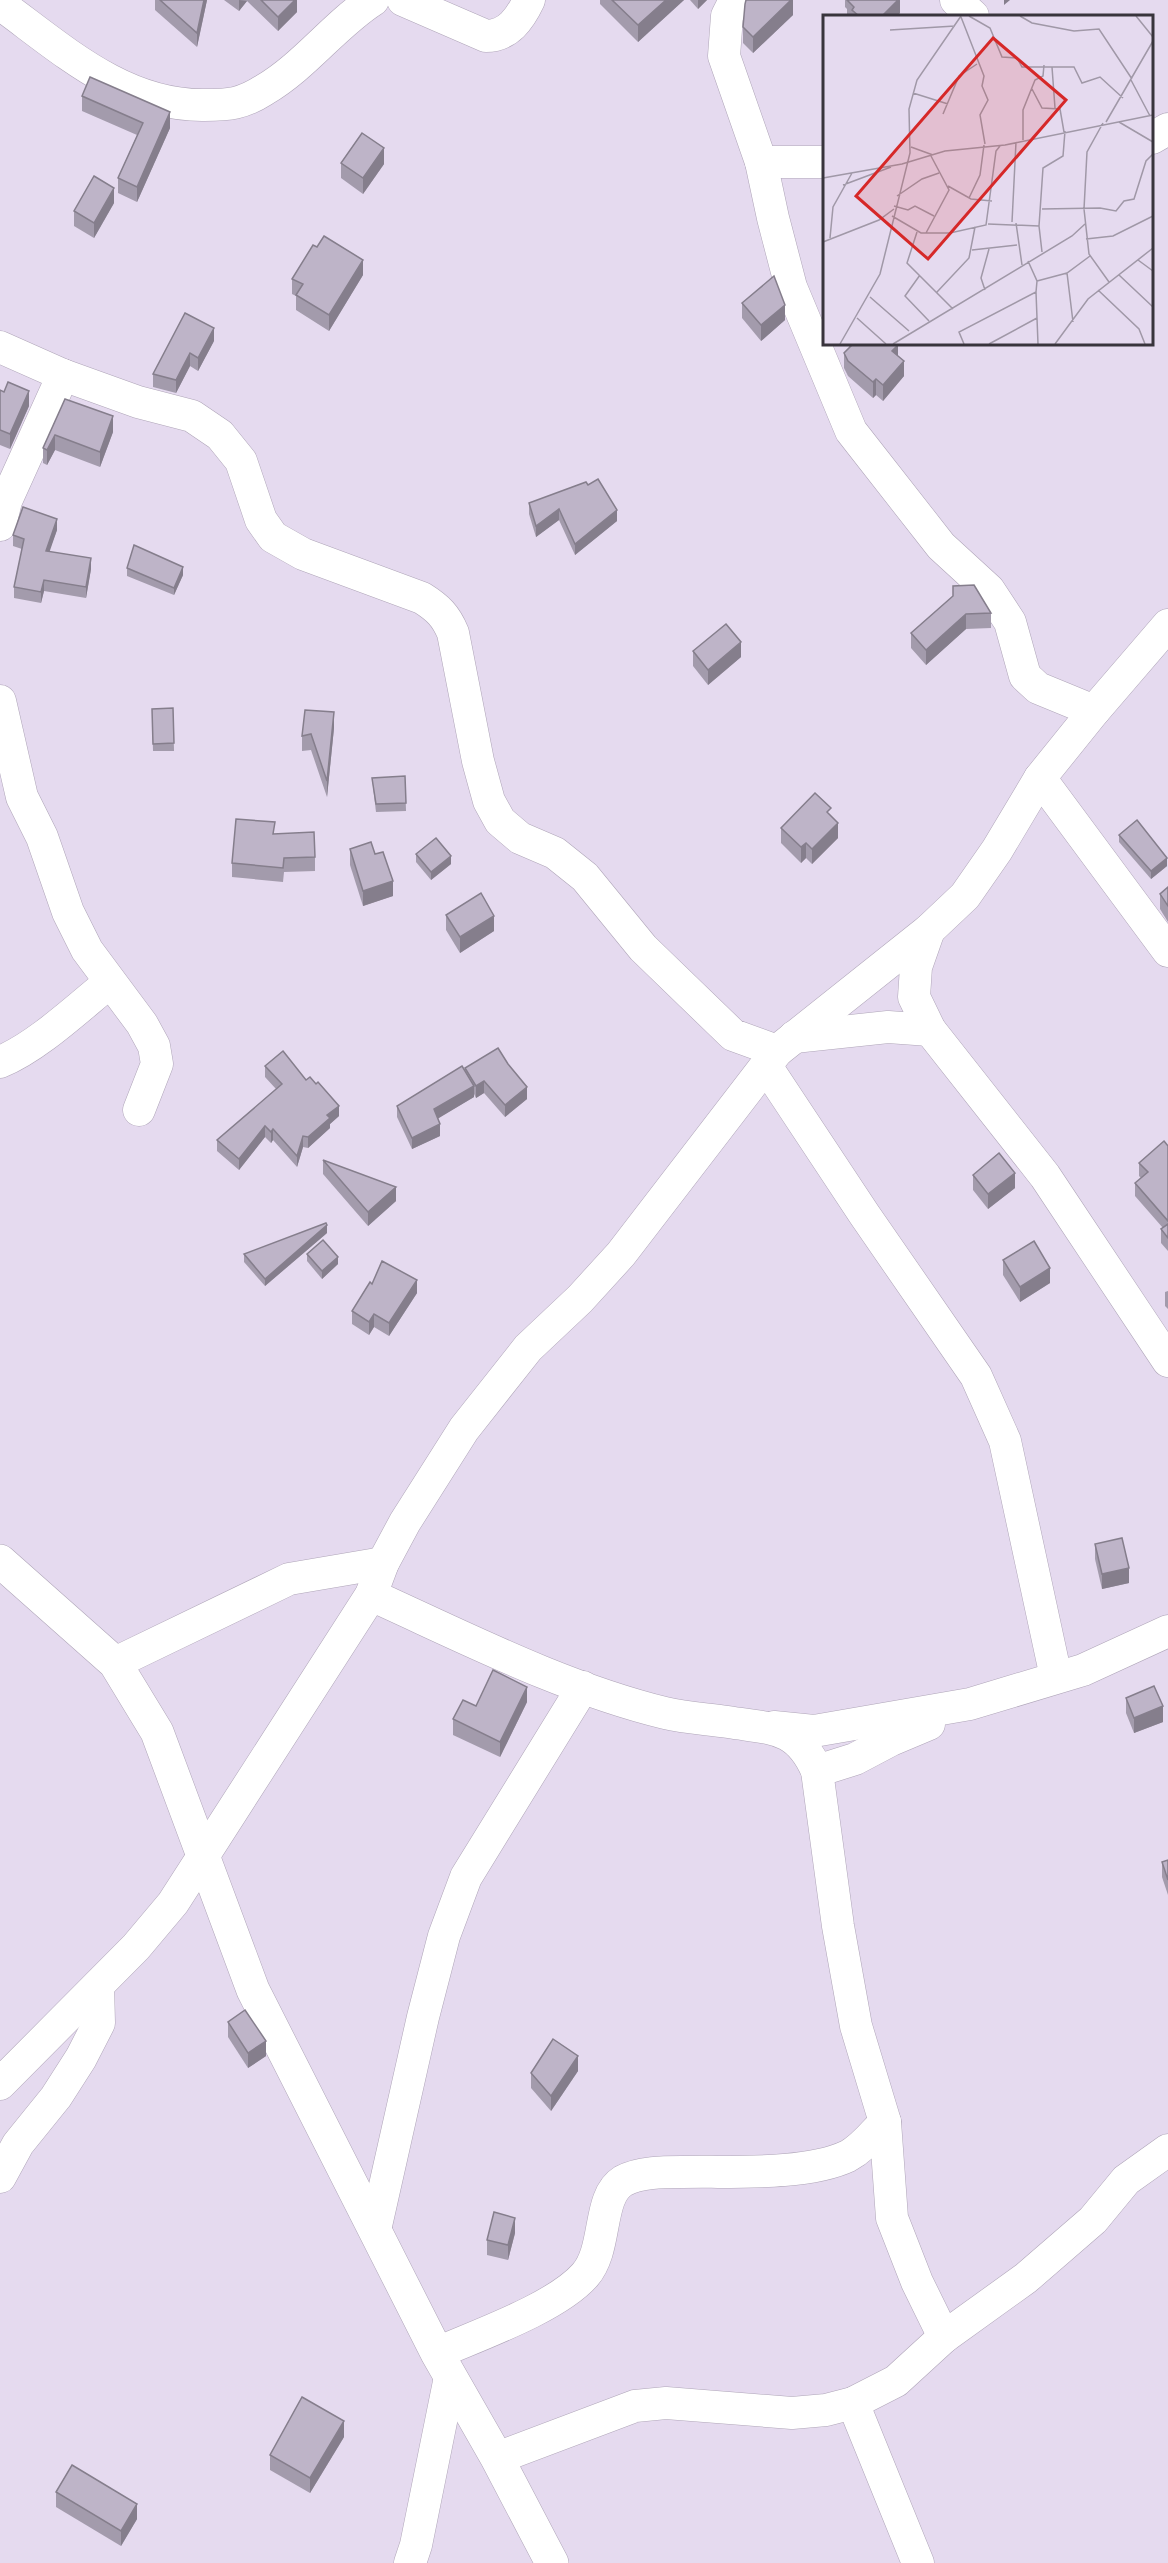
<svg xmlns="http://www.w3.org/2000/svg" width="1168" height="2563" font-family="Inter,sans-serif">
<rect width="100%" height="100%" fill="#e5daef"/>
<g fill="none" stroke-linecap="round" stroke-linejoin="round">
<defs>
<g id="minor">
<path d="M403,0L486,36C508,36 520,19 529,0"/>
<polyline points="735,0 727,16 724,56 761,162 773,218 791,287 851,431 941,546 989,590 1010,622 1025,676 1038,688 1094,711"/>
<polyline points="956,0 973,16"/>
<path d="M0,4C62,49 123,106 204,105C230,105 242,104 264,90C305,66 334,25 373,0"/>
<polyline points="1152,138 1168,129"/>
<polyline points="761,162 824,162"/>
<path d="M0,347L63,375L138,402L192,416L220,435L241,461L261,520L273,537L303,554L422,598C438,608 446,616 453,633L478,761L489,801L500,821L520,838L555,853L585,877L643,948L733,1035L777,1051"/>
<polyline points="0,525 6,501 63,375"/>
<polyline points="0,701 22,797 42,837 68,912 87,950 142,1024 154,1046 157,1064 139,1110"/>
<polyline points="1040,778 1168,951"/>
<polyline points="929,930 916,967 914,997 930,1030 1045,1176 1168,1361"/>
<polyline points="794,1037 888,1027 930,1030"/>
<path d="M0,1062C37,1047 79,1007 110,982"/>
<polyline points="766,1066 864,1214 976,1376 1005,1441 1056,1677"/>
<path d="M371,1595C466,1638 563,1688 665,1713C686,1718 708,1719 728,1722C771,1729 797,1725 817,1771L838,1926L856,2026L885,2122L892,2218L917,2282L944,2337"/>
<polyline points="115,1663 289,1579 383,1563"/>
<polyline points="774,1727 814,1731 970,1704 1083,1670 1168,1631"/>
<polyline points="817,1771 855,1759 891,1740 929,1724"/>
<polyline points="0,2084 136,1947 173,1903 371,1595 383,1563 405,1522 464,1429 528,1348 580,1299 621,1254 777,1051 929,930 965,896 997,850 1040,778 1094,711 1168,625"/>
<polyline points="0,2177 18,2144 56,2097 81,2058 99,2023 98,1986"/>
<polyline points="375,2230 423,2017 444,1936 466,1877 583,1687"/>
<path d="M437,2353C478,2335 556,2308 585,2275C608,2249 597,2197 623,2181C639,2172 664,2172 682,2172C728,2171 806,2176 848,2156C863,2148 873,2134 885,2122"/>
<polyline points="853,2403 918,2563"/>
<polyline points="497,2458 635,2406 666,2403 792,2413 826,2410 853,2403 896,2381 944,2337 1026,2278 1093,2220 1126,2180 1168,2150"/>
<polyline points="410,2563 416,2545 450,2377"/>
</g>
<polyline id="tertiary" points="0,1561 115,1663 157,1732 253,1990 437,2353 497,2458 552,2563"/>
</defs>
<use href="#minor" stroke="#afa5b8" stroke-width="33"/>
<use href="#tertiary" stroke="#afa5b8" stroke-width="34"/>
<use href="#minor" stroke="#fff" stroke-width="32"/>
<use href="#tertiary" stroke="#fff" stroke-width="33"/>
</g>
<g fill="#a39bac">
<polygon points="155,0 207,0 197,47 155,10"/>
<polygon points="224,0 297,0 297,12 278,31 247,1 239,11"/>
<polygon points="600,0 684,0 638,42 600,4"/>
<polygon points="690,0 707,0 698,9"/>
<polygon points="793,0 793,15 753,53 743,43 743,27"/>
<polygon points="845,0 900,0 900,13 897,16 849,16 847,15 847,9 845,7"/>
<polygon points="82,96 170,128 137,202 118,193 118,178 137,135 82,111"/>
<polygon points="341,163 384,164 363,194 341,178"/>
<polygon points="114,203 94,238 74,226 74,211"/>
<polygon points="363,275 329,331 296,310 296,296 292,294 292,279"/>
<polygon points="742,303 785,320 761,341 742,318"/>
<polygon points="214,341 198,371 190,366 176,393 153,387 153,374"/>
<polygon points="849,344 897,344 898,356 904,376 883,401 876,395 873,398 848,376 844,368 844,353 849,348"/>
<polygon points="0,390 29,406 10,449 0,445"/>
<polygon points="65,399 113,432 100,467 55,450 47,465 43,463 43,448"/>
<polygon points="588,485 617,521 575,555 559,520 536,537 529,514 529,503"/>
<polygon points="57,530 49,551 91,569 86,598 44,591 41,603 14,598 14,587 22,549 13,546 13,535"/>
<polygon points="127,568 183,575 174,595 127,576"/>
<polygon points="953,596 991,613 991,628 966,629 926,665 911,648 911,633"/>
<polygon points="693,651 741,657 708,685 693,666"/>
<polygon points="173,708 174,751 153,751 152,709"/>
<polygon points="334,728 327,797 311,750 302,751 302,736"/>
<polygon points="405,776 406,811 376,812 372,778"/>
<polygon points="831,816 838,838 812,864 806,858 801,863 781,843 781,828"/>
<polygon points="275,834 315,857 315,871 284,872 283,882 232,877 232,863"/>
<polygon points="1119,835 1167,866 1151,879 1119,842"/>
<polygon points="350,849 375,854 393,896 363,906 350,865"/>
<polygon points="416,854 451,864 431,880 416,862"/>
<polygon points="1168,887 1168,922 1160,909 1160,894"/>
<polygon points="446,915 494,931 460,953 446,930"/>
<polygon points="265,1066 306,1080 339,1116 330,1124 330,1128 308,1148 303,1147 297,1167 273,1140 271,1143 265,1137 239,1170 217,1151 217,1140 276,1089 265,1077"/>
<polygon points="465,1068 527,1099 505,1117 484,1093 476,1098 474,1094 474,1097 438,1118 440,1136 412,1149 397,1117 397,1106 465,1071"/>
<polygon points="1168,1146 1168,1251 1161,1243 1161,1229 1163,1228 1135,1196 1135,1183 1141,1178 1139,1176 1139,1163"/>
<polygon points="323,1160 396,1201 368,1226 323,1174"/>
<polygon points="973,1175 1015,1188 988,1209 973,1190"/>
<polygon points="327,1233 265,1286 244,1262 244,1254"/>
<polygon points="307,1254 338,1264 322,1279 307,1261"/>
<polygon points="1003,1260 1050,1283 1020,1302 1003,1275"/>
<polygon points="372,1284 417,1293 389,1336 374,1327 369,1335 352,1324 352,1311"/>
<polygon points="1168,1291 1168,1309 1165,1306 1165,1292"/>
<polygon points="1095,1544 1129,1583 1102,1589 1095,1559"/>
<polygon points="1126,1698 1163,1722 1134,1733 1126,1713"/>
<polygon points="527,1702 500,1757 453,1735 453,1719 476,1706"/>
<polygon points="1168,1860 1168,1895 1162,1877 1162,1862"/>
<polygon points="228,2022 266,2056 248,2068 228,2037"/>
<polygon points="578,2071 551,2111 531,2088 531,2073"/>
<polygon points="515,2233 508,2260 487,2255 487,2240"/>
<polygon points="344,2437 310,2493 270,2470 270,2455"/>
<polygon points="56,2492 137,2519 121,2546 56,2507"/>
</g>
<g fill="#857e8c">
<polygon points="204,0 207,0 197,47 197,33"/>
<polygon points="239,0 247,1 239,11"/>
<polygon points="290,0 297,0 297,12 278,31 278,17"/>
<polygon points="666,0 684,0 638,42 638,25"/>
<polygon points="698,0 707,0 698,9"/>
<polygon points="791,0 793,0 793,15 753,53 753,37"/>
<polygon points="898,0 900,0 900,13 897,16 882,16"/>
<polygon points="1004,0 1010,0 1004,5"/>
<polygon points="170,112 170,128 137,202 137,187"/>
<polygon points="384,148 384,164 363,194 363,178"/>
<polygon points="114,188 114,203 94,238 94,223"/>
<polygon points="363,260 363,275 329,331 329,315"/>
<polygon points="785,305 785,320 761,341 761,325"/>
<polygon points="214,328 214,341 198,371 198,358"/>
<polygon points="898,345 898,360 892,351"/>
<polygon points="190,353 190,366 176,393 176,380"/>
<polygon points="904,361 904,376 883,401 883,385"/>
<polygon points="876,379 876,395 873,398 873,382"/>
<polygon points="29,391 29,406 10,449 10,434"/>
<polygon points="113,416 113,432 100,467 100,452"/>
<polygon points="55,435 55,450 47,465 47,450"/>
<polygon points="559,509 559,520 536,537 536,526"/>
<polygon points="617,510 617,521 575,555 575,544"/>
<polygon points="57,519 57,530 46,562 46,551"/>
<polygon points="91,558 91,569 86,598 86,587"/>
<polygon points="183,567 183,575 174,595 174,588"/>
<polygon points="44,580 44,591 41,603 41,592"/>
<polygon points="966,614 966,629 926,665 926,650"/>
<polygon points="741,642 741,657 708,685 708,670"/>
<polygon points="334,712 334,728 327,797 327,781"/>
<polygon points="838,823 838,838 812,864 812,849"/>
<polygon points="806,843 806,858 801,863 801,847"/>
<polygon points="451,856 451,864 431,880 431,872"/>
<polygon points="1167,858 1167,866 1151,879 1151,871"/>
<polygon points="393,881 393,896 363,906 363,891"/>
<polygon points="494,916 494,931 460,953 460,937"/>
<polygon points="484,1081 484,1093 476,1098 476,1086"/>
<polygon points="474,1086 474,1097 434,1121 434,1109"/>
<polygon points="527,1087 527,1099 505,1117 505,1105"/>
<polygon points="339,1106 339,1116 330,1124 330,1128 308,1148 308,1137 327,1115"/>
<polygon points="440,1124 440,1136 412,1149 412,1138"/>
<polygon points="265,1126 265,1137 239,1170 239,1159"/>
<polygon points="273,1129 273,1140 271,1143 271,1132"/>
<polygon points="303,1136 303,1147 297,1167 297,1156"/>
<polygon points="1015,1173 1015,1188 988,1209 988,1194"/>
<polygon points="396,1187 396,1201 368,1226 368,1212"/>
<polygon points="327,1225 327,1233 265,1286 265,1279"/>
<polygon points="338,1257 338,1264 322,1279 322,1271"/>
<polygon points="1050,1268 1050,1283 1020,1302 1020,1287"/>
<polygon points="417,1280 417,1293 389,1336 389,1323"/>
<polygon points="374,1314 374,1327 369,1335 369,1322"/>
<polygon points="1129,1568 1129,1583 1102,1589 1102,1574"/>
<polygon points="527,1687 527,1702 500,1757 500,1742"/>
<polygon points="1163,1706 1163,1722 1134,1733 1134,1718"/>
<polygon points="266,2041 266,2056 248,2068 248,2053"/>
<polygon points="578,2056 578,2071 551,2111 551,2096"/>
<polygon points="515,2218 515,2233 508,2260 508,2245"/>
<polygon points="344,2421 344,2437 310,2493 310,2478"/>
<polygon points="137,2504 137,2519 121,2546 121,2531"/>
</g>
<g fill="#beb4c8" stroke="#857e8c" stroke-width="1.5">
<polygon points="160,0 204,0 197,33"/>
<polygon points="261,0 295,0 278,17"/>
<polygon points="612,0 666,0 638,25"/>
<polygon points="746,0 791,0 753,37 743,27 745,4"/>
<polygon points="847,0 898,0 882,16 859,16 852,10 854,7"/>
<polygon points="90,77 170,112 137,187 118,178 143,123 82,96"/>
<polygon points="362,133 384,148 363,178 341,163"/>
<polygon points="94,176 114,188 94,223 74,211"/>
<polygon points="324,236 363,260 329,315 296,295 303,284 292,279 313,245 317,247"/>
<polygon points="774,276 785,305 761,325 742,303"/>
<polygon points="185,313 214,328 198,358 190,353 176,380 153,374"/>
<polygon points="853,344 897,344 898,345 892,351 904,361 883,385 876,379 873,382 848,361 844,353"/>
<polygon points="8,382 29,391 10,434 0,430 0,390 4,392"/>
<polygon points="65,399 113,416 100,452 55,435 47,450 43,448"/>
<polygon points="598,479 617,510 575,544 559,509 536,526 529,503 586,482 588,485"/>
<polygon points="23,507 57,519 46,551 91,558 86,587 44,580 41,592 14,587 24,539 13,535"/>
<polygon points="134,545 183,567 174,588 127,568"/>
<polygon points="974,585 991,613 966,614 926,650 911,633 953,596 953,586"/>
<polygon points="726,624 741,642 708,670 693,651"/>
<polygon points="173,708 174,743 153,744 152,709"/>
<polygon points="305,710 334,712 327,781 311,734 302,736"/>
<polygon points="405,776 406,803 376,804 372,778"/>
<polygon points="815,793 831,808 827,812 838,823 812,849 806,843 801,847 781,828"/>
<polygon points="236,819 275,822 273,834 314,832 315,857 284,858 283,868 232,863"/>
<polygon points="1137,820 1167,858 1151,871 1119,835"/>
<polygon points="436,838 451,856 431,872 416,854"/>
<polygon points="371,842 375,854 383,852 393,881 363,891 350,849"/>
<polygon points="1168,887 1168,906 1160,894"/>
<polygon points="481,893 494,916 460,937 446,915"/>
<polygon points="498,1048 508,1064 527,1087 505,1105 484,1081 476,1086 465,1068"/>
<polygon points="283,1051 306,1080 310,1077 316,1084 318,1082 339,1106 327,1115 330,1118 308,1137 303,1136 297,1156 273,1129 271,1132 265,1126 239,1159 217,1140 282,1084 265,1066"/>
<polygon points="462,1066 474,1086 434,1109 440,1124 412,1138 397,1106"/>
<polygon points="1164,1141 1168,1146 1168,1221 1135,1183 1148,1172 1139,1163"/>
<polygon points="999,1153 1015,1173 988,1194 973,1175"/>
<polygon points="323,1160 396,1187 368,1212"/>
<polygon points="326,1223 327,1225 265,1279 244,1254"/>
<polygon points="1168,1224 1168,1238 1161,1229"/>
<polygon points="323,1240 338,1257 322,1271 307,1254"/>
<polygon points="1034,1241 1050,1268 1020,1287 1003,1260"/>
<polygon points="382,1261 417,1280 389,1323 374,1314 369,1322 352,1311 370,1282 372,1284"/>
<polygon points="1122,1538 1129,1568 1102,1574 1095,1544"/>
<polygon points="493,1670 527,1687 500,1742 453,1719 463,1700 476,1706"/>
<polygon points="1154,1686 1163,1706 1134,1718 1126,1698"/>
<polygon points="1168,1860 1168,1880 1162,1862"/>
<polygon points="245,2010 266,2041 248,2053 228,2022"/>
<polygon points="553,2039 578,2056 551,2096 531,2073"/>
<polygon points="494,2212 515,2218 508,2245 487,2240"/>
<polygon points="302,2397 344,2421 310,2478 270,2455"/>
<polygon points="72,2465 137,2504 121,2531 56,2492"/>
</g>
<g transform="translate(823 15)">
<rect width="330" height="330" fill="#e5daef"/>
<path fill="none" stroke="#a098a7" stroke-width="1.5" d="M146,1L167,13L179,42L194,43L199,52H251L259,68L277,62L300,83M197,1L209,8L251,16L276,14L309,64M313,1L330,22M138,2L161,61L159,71L165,85L157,100L162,129M67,15L132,11M229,52L232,93M308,65L327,101M209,74L219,93L237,94L241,117M90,78L125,89M120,99L136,61L154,49M283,107L330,26M296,107L330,127M280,108L264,137L261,194L266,239L286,267M200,125V95L212,65L220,61L221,50M88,132L110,140M0,163L79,149L122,136L182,130L330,100M20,170L68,152M125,171L148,184L169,186M74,181L99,164L116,158M146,183L157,160L161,130M71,191L85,195L92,191L111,201M219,194L277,193L293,196L301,186L311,184L323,146L330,139M69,201L98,218H127L163,210L173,136L177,131M189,207L193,127M193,208L199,250M165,209L216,211M94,217L84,248L130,294M103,218L126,175L108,141M7,223L10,192L29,158M263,224L290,221L330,201M0,227L56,205L71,194M149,235L194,230M219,237L216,211L220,153L240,141L242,116M315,245L330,256M244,258L250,307M97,260L82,281L106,306M296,260L330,292M214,266L244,258L267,241M162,275L158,263L166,234M275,275L316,314L322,329M114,277L146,243L152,212M213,277L215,329M47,282L86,316M34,303L63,329M17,329L57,259L87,138L86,94L94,65L138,1M70,329L249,221L262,209M141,329L136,317L213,277L214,266L205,246M166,329L214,303M232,329L265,284L330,233"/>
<path fill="#d62828" fill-opacity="0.15" stroke="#d62828" stroke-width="3" d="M170,23L243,85L105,244L33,181Z"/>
<rect width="330" height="330" fill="none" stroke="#38343c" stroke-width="3"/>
</g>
</svg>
